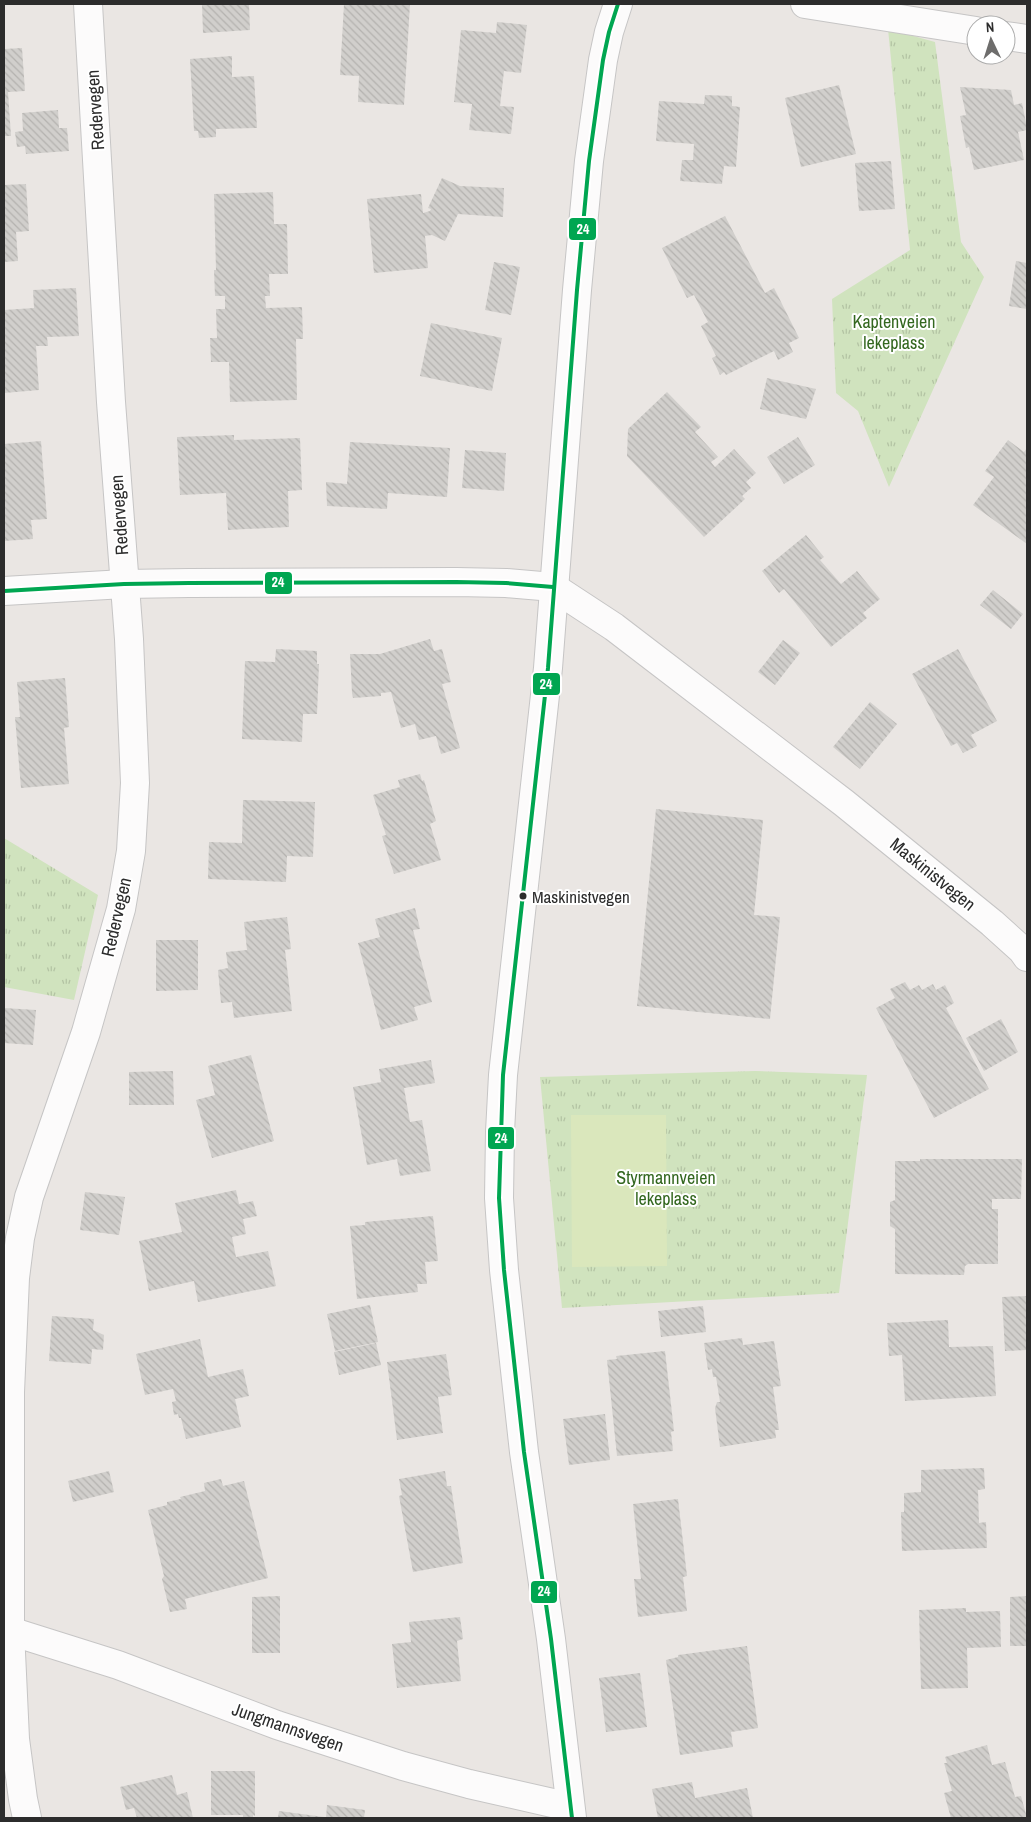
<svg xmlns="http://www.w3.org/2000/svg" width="1031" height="1822" font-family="'Archivo Narrow',sans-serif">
<defs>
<pattern id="park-tufts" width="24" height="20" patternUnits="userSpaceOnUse" patternTransform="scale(1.25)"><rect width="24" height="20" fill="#d0e3be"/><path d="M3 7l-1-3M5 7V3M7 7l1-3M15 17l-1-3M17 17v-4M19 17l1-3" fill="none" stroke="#b3c3a3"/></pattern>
<pattern id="building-back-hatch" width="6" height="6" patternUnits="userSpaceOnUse" patternTransform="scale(1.25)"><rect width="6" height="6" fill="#d1cfcc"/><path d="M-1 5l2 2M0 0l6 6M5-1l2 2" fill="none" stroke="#b4b2af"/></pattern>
</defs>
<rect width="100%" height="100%" fill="#eae6e3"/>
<g fill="url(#park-tufts)">
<polygon points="888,29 935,42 961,242 984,277 889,487 858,411 836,393 832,299 910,250"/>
<polygon points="4,838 98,895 74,1000 4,987"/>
<polygon points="755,1071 867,1075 839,1293 562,1308 540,1077"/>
</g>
<polygon fill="#dae7bc" points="571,1115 666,1115 667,1266 572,1267"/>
<g fill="url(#building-back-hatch)">
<polygon points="202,4 249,4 250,30 203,33"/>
<polygon points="344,4 410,4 404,105 358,102 359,76 340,75"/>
<polygon points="497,22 527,25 521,73 504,71 500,106 514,107 511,134 469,130 472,104 454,102 461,30 496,33"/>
<polygon points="22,48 25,91 8,92 11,136 4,136 4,49"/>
<polygon points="232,56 232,77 254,76 257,128 216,129 216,137 199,138 198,131 194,131 190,59"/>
<polygon points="839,85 856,154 801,167 785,98"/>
<polygon points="960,87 1011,90 1014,105 1022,103 1027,128 1027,130 1018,132 1024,160 974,170 969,147 966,148 960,116 966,115"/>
<polygon points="705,95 732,96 732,106 740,107 736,167 724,166 722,184 680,181 682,160 693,160 694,144 656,141 659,101 704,104"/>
<polygon points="58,110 59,128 67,128 69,151 26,154 25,146 17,147 15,132 23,131 22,113"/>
<polygon points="891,161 895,209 859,211 855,163"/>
<polygon points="442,178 460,186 504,188 503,217 458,214 445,241 432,235 425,236 428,268 374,273 367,199 421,194 423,213 430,211 431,209 428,208"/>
<polygon points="26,184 29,231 16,232 18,261 4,262 4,185"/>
<polygon points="273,192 274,224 287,224 288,274 269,274 270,296 265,296 266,308 302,307 303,339 296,339 297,400 230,402 229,362 211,362 210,338 217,338 216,309 225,309 225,296 215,296 214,270 216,270 214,194"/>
<polygon points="725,216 765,293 774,288 799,338 789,343 793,352 778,360 774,351 726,375 724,372 720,375 712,358 716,356 701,326 708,322 694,295 687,298 662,248"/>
<polygon points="1016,261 1027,263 1027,309 1009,306"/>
<polygon points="494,262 520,267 511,315 485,310"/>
<polygon points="76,288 79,336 47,337 48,346 36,346 39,390 4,393 4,310 34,308 33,290"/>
<polygon points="431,323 502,338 492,391 420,376"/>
<polygon points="767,378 816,389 806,419 760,409"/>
<polygon points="667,392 701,427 695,432 718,457 711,462 715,467 734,449 756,473 746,482 751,488 742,496 745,499 704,537 627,456 628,429"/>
<polygon points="234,435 234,440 300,438 302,490 288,491 289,527 228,530 226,493 180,495 177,437"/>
<polygon points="798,437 815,465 784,484 767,457"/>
<polygon points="1008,440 1024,452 1027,448 1027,544 973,505 994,477 985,471"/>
<polygon points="41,441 47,519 31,520 33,539 4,541 4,444"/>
<polygon points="350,442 450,448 447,497 388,493 387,509 327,506 326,482 347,484"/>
<polygon points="465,450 506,453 504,491 462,488"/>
<polygon points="806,535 824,557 820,560 841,584 857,571 880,599 863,613 867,618 831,647 784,589 779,593 762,571"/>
<polygon points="993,590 1023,614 1011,629 980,605"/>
<polygon points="430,639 434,651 442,649 451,682 442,684 460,748 441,754 436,736 419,740 415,724 401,728 391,692 381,693 381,696 353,698 352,693 350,654 380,654"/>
<polygon points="783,640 800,653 775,685 758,672"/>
<polygon points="276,649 317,651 317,664 319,664 317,714 303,714 302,742 242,739 245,661 275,662"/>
<polygon points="958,649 997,721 971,735 977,746 963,753 957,743 951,746 912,674"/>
<polygon points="65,678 69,727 64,728 69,784 21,788 15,717 20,717 17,682"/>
<polygon points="870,702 897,724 860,769 833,747"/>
<polygon points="420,774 422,781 424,780 436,821 430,824 441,860 394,874 382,836 386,835 373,795 400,787 398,780"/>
<polygon points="243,800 315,802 313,857 287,856 286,882 208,879 209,842 242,843"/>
<polygon points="656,809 763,820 754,915 780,917 770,1019 637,1006"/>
<polygon points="415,908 420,929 413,930 432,1002 414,1007 418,1020 381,1030 358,943 380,937 375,919"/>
<polygon points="287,917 291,949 285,950 292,1011 234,1018 232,1002 221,1003 218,970 228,968 226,952 247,950 244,922"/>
<polygon points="156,940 198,940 198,990 156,991"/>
<polygon points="905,982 910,990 919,985 922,990 933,984 936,990 945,985 954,1003 946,1008 989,1089 934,1118 876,1008 895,998 890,989"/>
<polygon points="4,1008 36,1010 33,1045 4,1043"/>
<polygon points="1001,1019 1018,1052 984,1071 966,1038"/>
<polygon points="251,1055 274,1141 212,1158 196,1100 215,1095 208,1066"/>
<polygon points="431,1060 435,1083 404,1088 410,1122 422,1120 431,1171 400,1176 397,1159 367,1165 353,1087 381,1082 379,1069"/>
<polygon points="173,1071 174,1105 129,1105 129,1072"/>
<polygon points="920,1159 1022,1159 1021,1199 992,1199 992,1209 998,1209 998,1264 968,1264 965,1266 964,1275 895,1274 895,1229 890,1226 890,1202 895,1200 895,1161 920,1161"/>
<polygon points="236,1190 239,1204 253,1201 257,1216 243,1219 246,1234 232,1237 236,1257 268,1251 276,1286 198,1302 194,1281 149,1291 139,1241 182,1232 175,1203"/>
<polygon points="85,1192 125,1197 119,1235 80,1230"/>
<polygon points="433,1216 438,1261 425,1262 427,1284 417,1284 418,1292 357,1299 350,1226 365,1225 365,1222"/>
<polygon points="1027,1296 1027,1350 1005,1351 1002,1297"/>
<polygon points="370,1305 378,1342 335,1351 327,1314"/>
<polygon points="703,1306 706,1332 661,1337 658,1311"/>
<polygon points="52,1316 94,1319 93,1330 104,1335 103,1350 92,1349 91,1364 49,1361"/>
<polygon points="948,1320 949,1347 993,1346 996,1396 905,1401 902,1355 889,1356 887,1323"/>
<polygon points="742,1338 743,1345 774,1341 781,1386 773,1387 779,1430 775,1430 776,1438 720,1447 715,1408 717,1402 720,1402 716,1377 713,1377 712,1369 708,1370 704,1343"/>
<polygon points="200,1339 208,1377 243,1369 249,1396 235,1399 241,1427 186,1439 181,1418 179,1418 178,1414 174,1415 172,1402 176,1401 173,1389 145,1395 136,1354"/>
<polygon points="376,1343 381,1365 339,1375 334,1352"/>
<polygon points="665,1351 674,1431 671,1432 673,1451 617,1456 607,1360 617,1359 616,1356"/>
<polygon points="446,1354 452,1395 438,1397 443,1433 397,1440 387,1362"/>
<polygon points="605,1414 610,1460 569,1465 563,1419"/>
<polygon points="984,1468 985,1489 978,1490 979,1523 986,1522 987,1548 902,1551 901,1512 904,1512 904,1493 921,1492 921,1470"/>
<polygon points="109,1471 114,1492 73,1502 68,1481"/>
<polygon points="445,1471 447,1486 451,1486 463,1563 413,1572 399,1496 402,1495 399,1479"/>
<polygon points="221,1479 223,1486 244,1481 268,1578 185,1599 187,1609 170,1612 162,1579 164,1576 148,1510 167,1505 167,1502 181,1499 180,1497 205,1491 204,1483"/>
<polygon points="678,1499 687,1576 683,1577 687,1611 638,1617 634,1579 641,1579 633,1504"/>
<polygon points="280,1596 280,1653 252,1653 252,1597"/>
<polygon points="1027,1596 1027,1646 1010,1646 1010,1597"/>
<polygon points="966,1608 966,1612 1000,1611 1001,1647 967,1648 968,1688 921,1689 919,1610"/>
<polygon points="460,1617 463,1639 457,1641 461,1681 397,1688 392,1644 411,1642 409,1622"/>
<polygon points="747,1646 758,1728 731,1732 733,1747 680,1755 666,1660 678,1657 678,1655"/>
<polygon points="640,1673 647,1727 606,1732 599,1678"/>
<polygon points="987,1745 992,1765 1005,1762 1015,1797 1021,1796 1027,1818 951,1818 944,1793 952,1791 944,1763 947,1763 945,1757"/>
<polygon points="211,1771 255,1771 255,1816 253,1815 253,1818 243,1818 243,1815 211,1815"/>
<polygon points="172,1775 177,1795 187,1792 193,1818 137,1818 134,1808 126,1810 120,1787"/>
<polygon points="692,1782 695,1798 747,1788 753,1818 658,1818 652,1789"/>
<polygon points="327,1805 365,1810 364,1818 326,1818"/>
<polygon points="279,1811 324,1817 324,1818 278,1818"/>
</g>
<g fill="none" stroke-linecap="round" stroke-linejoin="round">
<defs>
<g id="minor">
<polyline points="805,4 976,31"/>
<polyline points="1006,36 1027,39"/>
<polyline points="4,591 124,584 189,583 456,582 506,583 553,587 614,627 844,803 992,923 1022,950 1027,957"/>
<polyline points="10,1631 118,1665 277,1725 403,1766 469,1784 570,1807"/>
<polyline points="27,1818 23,1799 15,1739 10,1631 10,1392 15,1278 20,1238 29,1197 86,1032 121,909 131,851 135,783 129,639 111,402 88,4"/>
<polyline points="572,1818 551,1639 524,1452 504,1270 499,1198 500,1132 503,1075 548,668 577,290 589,161 603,60 609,32 618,4"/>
</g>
</defs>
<use href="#minor" stroke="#c6c5c5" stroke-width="30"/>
<use href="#minor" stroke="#fcfbfb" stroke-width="28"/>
<defs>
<g id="bus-1">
<polyline points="4,591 124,584 189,583 456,582 506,583 553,587"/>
<polyline points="572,1818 551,1639 524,1452 504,1270 499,1198 503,1075 548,668 577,290 589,161 603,60 609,32 618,4"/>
</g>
</defs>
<use href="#bus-1" stroke="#fff" stroke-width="8"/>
<use href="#bus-1" stroke="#00a651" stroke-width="4"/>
</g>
<circle fill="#2c2c2c" stroke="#fff" stroke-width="2" cx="523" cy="896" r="4.5"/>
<g text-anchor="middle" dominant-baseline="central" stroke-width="4" stroke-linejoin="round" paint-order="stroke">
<g font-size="17" fill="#2c2c2c" stroke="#fff" text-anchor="start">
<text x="532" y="896">Maskinistvegen</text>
</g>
<g font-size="18" fill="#2c2c2c" stroke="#fff">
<text transform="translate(95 110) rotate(-94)">Redervegen</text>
<text transform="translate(119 515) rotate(-94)">Redervegen</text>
<text transform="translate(933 874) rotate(39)">Maskinistvegen</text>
<text transform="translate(116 917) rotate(-77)">Redervegen</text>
<text transform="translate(288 1727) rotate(19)">Jungmannsvegen</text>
</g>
<g font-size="18" fill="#33671f" stroke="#fff">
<text x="894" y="321">Kaptenveien<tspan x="894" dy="21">lekeplass</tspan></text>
<text x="666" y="1177">Styrmannveien<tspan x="666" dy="21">lekeplass</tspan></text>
</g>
</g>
<g stroke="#fff" stroke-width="2">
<rect x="568" y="217" width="29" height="24" rx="5" fill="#00a651"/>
<rect x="264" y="571" width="29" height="24" rx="5" fill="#00a651"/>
<rect x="532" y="672" width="29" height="24" rx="5" fill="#00a651"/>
<rect x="487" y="1126" width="28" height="24" rx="5" fill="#00a651"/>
<rect x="530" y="1580" width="28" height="24" rx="5" fill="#00a651"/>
</g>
<g font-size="14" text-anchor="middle" font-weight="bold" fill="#fff">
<text x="583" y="234">24</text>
<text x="278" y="587">24</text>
<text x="546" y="689">24</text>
<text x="501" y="1143">24</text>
<text x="544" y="1596">24</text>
</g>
<rect width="1031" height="1822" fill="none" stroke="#2c2c2c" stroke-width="10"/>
<g transform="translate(991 40) rotate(356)"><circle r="24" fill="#ffffff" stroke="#ababab"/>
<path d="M0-4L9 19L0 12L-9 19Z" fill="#6e6d6c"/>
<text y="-8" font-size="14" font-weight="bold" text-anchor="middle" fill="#2c2c2c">N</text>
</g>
</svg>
